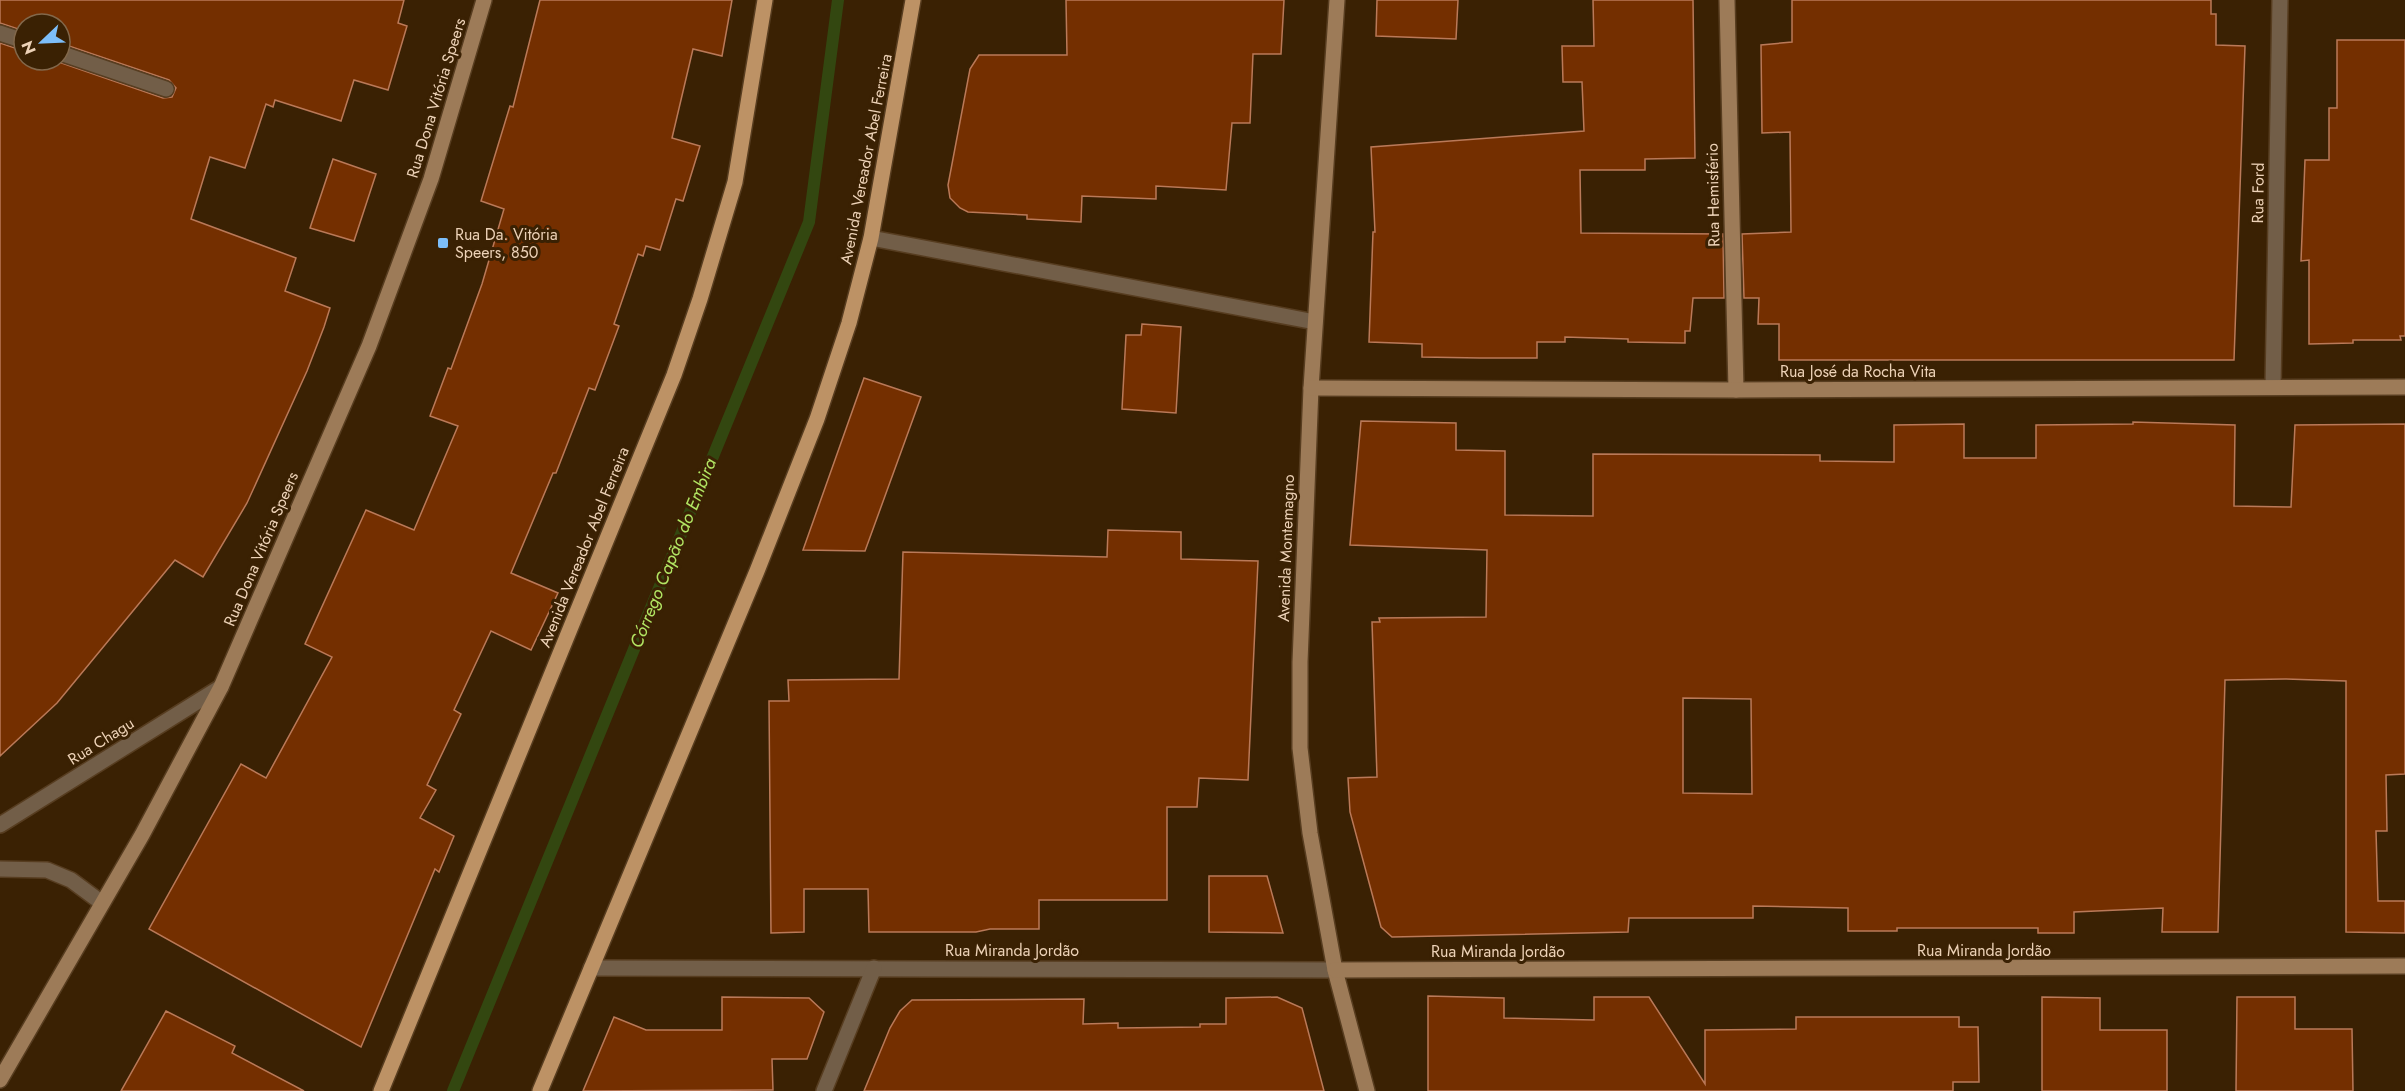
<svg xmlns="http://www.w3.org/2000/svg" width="2405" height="1091" font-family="Jost,sans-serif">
<rect width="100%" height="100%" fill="#3a2103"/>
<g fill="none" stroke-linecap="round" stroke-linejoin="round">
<polyline stroke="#334710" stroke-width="12" points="453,1091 809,222 838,0"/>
</g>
<g fill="#742f00" stroke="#ba7958" stroke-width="1.5" fill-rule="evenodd">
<polygon points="0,0 404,0 398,23 407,26 388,90 354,80 341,121 275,100 273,107 266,104 245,168 210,157 191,219 296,258 285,291 330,308 324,327 307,371 247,503 203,577 175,560 57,703 0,756 0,43 24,51 24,60 53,60 163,98 172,97 176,88 169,80 60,43 60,24 24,24 24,31 0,23"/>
<polygon points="540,0 732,0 722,56 693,49 672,138 700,146 683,201 676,199 660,250 646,246 643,256 638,254 614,324 619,326 595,390 589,388 556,473 553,473 511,573 558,593 531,650 491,631 454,710 461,714 427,785 436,790 420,818 454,836 439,872 435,869 361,1047 149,929 241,764 266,778 332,657 305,644 366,510 414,530 458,426 430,416 448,368 451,369 482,284 504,209 481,201 510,106 513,107"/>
<polygon points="1066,0 1284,0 1281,54 1253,54 1250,123 1232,123 1226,190 1156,186 1156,199 1082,196 1081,222 1027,219 1027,215 968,212 960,208 950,198 948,185 970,69 979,55 1067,55"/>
<polygon points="1377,0 1458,0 1456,39 1376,36"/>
<polygon points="1593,0 1693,0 1695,158 1645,159 1645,170 1580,170 1581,233 1723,234 1724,298 1693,298 1690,331 1685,331 1685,343 1628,342 1628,339 1565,337 1565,342 1537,342 1537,358 1480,358 1422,357 1422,344 1369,342 1373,232 1375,232 1371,147 1584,131 1582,82 1563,82 1562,46 1594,46"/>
<polygon points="1792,0 2211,0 2211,14 2216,14 2216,45 2245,46 2234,360 1779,360 1779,324 1758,324 1759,298 1744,298 1742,234 1791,232 1790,132 1762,133 1761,45 1792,42"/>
<polygon points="2337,40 2405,40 2405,336 2400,336 2401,340 2353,340 2353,343 2309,344 2309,260 2301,261 2305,160 2329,160 2329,108 2337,108"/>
<polygon points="333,159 376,174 354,241 310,228"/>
<polygon points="1142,324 1181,327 1176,413 1122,409 1126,335 1141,335"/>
<polygon points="864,378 921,397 865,551 803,550"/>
<path d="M1361,421L1456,423V450L1505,451V515L1593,516V454L1820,455V461L1894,462V425L1964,424V458H2036V425L2133,424V422L2235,425L2234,506L2291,507L2295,425L2405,424V774L2386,775L2387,831H2376L2378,901H2405V933L2346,932V681L2285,679L2225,680L2218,932H2162L2163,908L2074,912V933H2038V928H1897V931H1848V908L1753,906V918H1629L1628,932L1392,937L1381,927L1350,812L1348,778L1377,777L1372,622H1380L1379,618L1486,617L1487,550L1350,545ZM1683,698L1751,699L1752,794L1683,793Z"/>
<polygon points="1108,530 1181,532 1181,559 1258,561 1248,780 1199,778 1197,807 1167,807 1167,900 1039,900 1039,929 990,929 976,932 869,932 868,889 804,889 804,932 771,933 769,701 789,701 788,680 899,679 903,552 1107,557"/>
<polygon points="1209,876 1267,876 1283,933 1209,932"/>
<polygon points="1428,996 1504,998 1504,1018 1594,1020 1594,997 1649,997 1705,1084 1705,1030 1796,1029 1796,1017 1959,1017 1959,1027 1978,1027 1979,1082 1953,1082 1953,1091 1428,1091"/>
<polygon points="722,997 809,998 824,1012 807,1059 772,1059 773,1090 583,1091 614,1017 646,1030 722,1030"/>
<polygon points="1277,997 1302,1008 1324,1091 864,1091 890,1028 900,1011 912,1000 1084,999 1083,1024 1118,1023 1118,1028 1200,1027 1200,1024 1226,1024 1226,998"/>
<polygon points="2042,997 2100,998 2100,1030 2167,1030 2167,1091 2042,1091"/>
<polygon points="2237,997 2295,997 2295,1029 2352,1029 2353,1091 2236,1091"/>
<polygon points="166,1011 235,1046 232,1053 304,1091 121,1091"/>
</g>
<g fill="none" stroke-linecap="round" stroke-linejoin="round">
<defs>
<g id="lane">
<polyline points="0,33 24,41"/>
<polyline points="60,53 166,89"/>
<polyline points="871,238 1315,322"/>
</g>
<g id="street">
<polyline points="2273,387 2280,0"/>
<polyline points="0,825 221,687"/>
<polyline points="0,869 47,870 71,880 102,903"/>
<polyline points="591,968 1335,970"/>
<polyline points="824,1091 874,968"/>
</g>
<g id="secondary">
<polyline points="1337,0 1311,388 1300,662 1300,748 1310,833 1335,970 1367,1091"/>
<polyline points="1727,0 1736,390"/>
<polyline points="1311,388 1736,390 2405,387"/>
<polyline points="1335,970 2405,966"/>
<polyline points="0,1080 142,835 221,687 369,346 431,179 484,0"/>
</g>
<g id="primary">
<polyline points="381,1091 674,375 700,299 735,182 765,0"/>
<polyline points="540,1091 757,571 817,419 849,323 871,238 913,0"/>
</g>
</defs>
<use href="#lane" stroke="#573d20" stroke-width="18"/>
<use href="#street" stroke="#573d20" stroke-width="18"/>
<use href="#secondary" stroke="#573d20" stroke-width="18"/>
<use href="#primary" stroke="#573d20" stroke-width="18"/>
<use href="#lane" stroke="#725e48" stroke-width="15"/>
<use href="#street" stroke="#725e48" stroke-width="15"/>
<use href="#secondary" stroke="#9d7b58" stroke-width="15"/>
<use href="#primary" stroke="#bd9265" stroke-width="15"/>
</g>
<rect fill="#7dbef9" stroke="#3a2103" stroke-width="2" x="437" y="237" width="12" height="12" rx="3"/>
<g text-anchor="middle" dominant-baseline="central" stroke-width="6" stroke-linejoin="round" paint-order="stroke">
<g font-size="16" fill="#edd2b7" stroke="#3a2103">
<text transform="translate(436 98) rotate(-73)">Rua Dona Vitória Speers</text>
<text transform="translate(866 159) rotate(-79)">Avenida Vereador Abel Ferreira</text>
<text transform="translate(2258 193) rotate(-89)">Rua Ford</text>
<text transform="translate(1713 195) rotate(-91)">Rua Hemisfério</text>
<text x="1858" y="371">Rua José da Rocha Vita</text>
<text transform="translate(584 547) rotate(-68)">Avenida Vereador Abel Ferreira</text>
<text transform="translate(1286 548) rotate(-88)">Avenida Montemagno</text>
<text transform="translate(261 549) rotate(-67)">Rua Dona Vitória Speers</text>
<text transform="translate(101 741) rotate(-32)">Rua Chagu</text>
<text x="1012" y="950">Rua Miranda Jordão</text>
<text x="1984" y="950">Rua Miranda Jordão</text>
<text x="1498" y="951">Rua Miranda Jordão</text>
</g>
<g font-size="16" fill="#edd2b7" stroke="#3a2103" text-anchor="start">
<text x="455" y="234">Rua Da. Vitória<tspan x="455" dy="18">Speers, 850</tspan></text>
</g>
<g font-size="18" font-style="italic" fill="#b2e563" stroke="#3a2103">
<text transform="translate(673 553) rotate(-68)">Córrego Capão do Embira</text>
</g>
</g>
<g transform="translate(42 42) rotate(247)"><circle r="28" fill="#3a2103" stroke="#82684b" stroke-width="1.5"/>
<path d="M0-4.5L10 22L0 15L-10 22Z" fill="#7dbef9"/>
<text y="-9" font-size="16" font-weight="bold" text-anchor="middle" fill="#edd2b7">N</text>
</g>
</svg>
